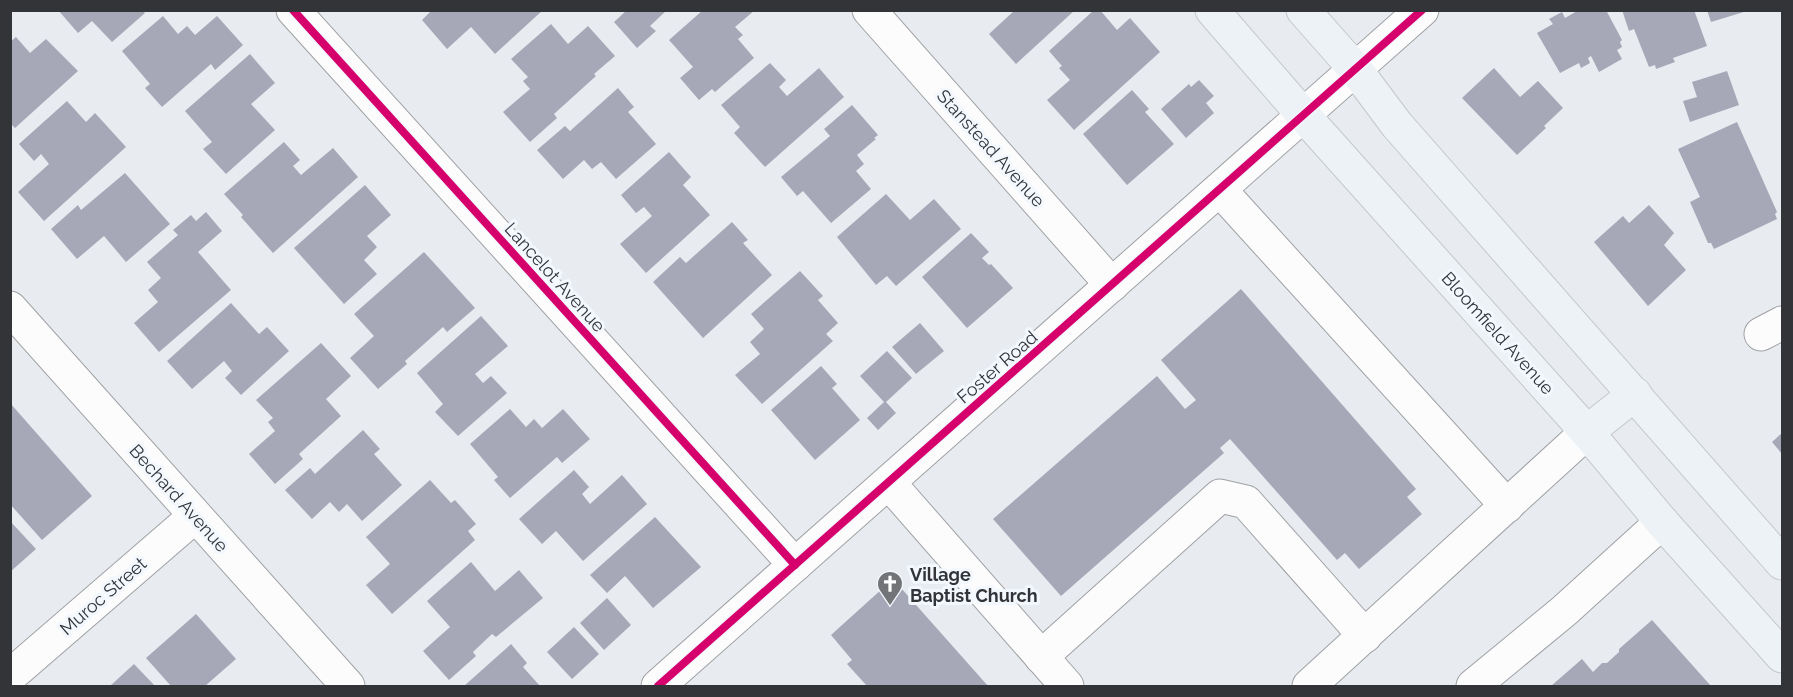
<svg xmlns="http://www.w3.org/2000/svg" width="1793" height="697" font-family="Raleway,sans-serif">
<rect width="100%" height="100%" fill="#e8ecf0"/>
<g fill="#a6a8b8">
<polygon points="58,10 142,10 145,13 112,42 92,21 78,33"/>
<polygon points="432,10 543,10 495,54 471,27 447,49 422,20"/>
<polygon points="627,10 667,10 650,26 656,31 637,48 614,22"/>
<polygon points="703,10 755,10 735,27 743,35 738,39 754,58 715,92 712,89 699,100 680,78 693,67 669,40"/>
<polygon points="1015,10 1075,10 1016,64 989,34"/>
<polygon points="1094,10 1100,10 1117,30 1130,18 1160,52 1074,130 1047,100 1070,80 1059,68 1062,66 1049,51"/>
<polygon points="1579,10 1606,10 1622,40 1620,42 1622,47 1617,50 1622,59 1599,72 1591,56 1588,58 1590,63 1581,68 1579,63 1560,73 1537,33 1553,24 1549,19 1562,12 1565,18"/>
<polygon points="1622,10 1694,10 1707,46 1673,58 1675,62 1656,69 1655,65 1649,67 1634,29 1629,31"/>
<polygon points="1707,10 1747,10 1747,11 1711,22"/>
<polygon points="163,16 178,34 187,26 195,35 217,16 243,45 215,70 211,64 162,107 145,88 150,84 122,51"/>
<polygon points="551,24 568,44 588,26 615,56 594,74 596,76 554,114 557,118 530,142 503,112 530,89 523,81 528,77 511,59"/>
<polygon points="16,37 30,53 46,39 78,71 15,128 10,123 10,42"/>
<polygon points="250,54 275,83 251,104 275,130 226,174 203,149 212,142 185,111"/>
<polygon points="770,63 786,80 779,87 787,96 819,68 844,97 765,167 734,133 740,127 721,105"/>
<polygon points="1494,68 1520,97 1538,81 1563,108 1544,126 1546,128 1517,155 1462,98"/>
<polygon points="1727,71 1739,105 1690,122 1683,101 1697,97 1692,82"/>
<polygon points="1199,80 1214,96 1206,103 1214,113 1186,138 1161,109 1189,84 1191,87"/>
<polygon points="618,88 634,107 628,112 656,144 616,179 601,162 592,169 584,160 563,179 537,150 565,126 570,131"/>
<polygon points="1132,90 1149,109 1145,112 1174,144 1127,185 1083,134"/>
<polygon points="67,101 86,122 95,113 126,147 44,221 18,192 49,164 41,154 34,161 19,144"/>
<polygon points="852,105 878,135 874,138 876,139 857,155 864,164 856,171 871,189 831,223 803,191 797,196 781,177 830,136 824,129"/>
<polygon points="1737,122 1777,212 1775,214 1777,219 1714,249 1711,243 1708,243 1690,202 1700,197 1678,149"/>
<polygon points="284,142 300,160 293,166 301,175 333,148 358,177 273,253 241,217 243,215 224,194"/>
<polygon points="669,152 691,177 683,185 710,215 646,273 620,244 652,216 644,207 636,213 621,195"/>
<polygon points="125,173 170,224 126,262 104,236 77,259 51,229 78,205 81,210"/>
<polygon points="365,185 391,215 367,236 377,247 364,260 377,274 344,304 294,248"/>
<polygon points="886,194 910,220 934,199 961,229 896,286 887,276 876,285 837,237"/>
<polygon points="1649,205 1674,233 1664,245 1686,270 1648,306 1594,242 1623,216 1629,223"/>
<polygon points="206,212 222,231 198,252 231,290 159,352 134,323 158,302 148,290 161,278 147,262 178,235 173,230 191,215 196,221"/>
<polygon points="732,222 748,240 743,243 772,275 703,338 653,282 680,257 686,263"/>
<polygon points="971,233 989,252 982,258 989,265 991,264 1013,288 967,328 922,277"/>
<polygon points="424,252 475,308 447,332 443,327 405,361 407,364 378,389 350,358 374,336 354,314"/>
<polygon points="800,271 823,296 818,300 838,323 826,334 833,341 762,404 735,375 760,354 750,342 764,329 751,314"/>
<polygon points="1241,289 1416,489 1407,497 1422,514 1359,569 1345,553 1337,560 1230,439 1220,448 1224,453 1061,596 993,519 1157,376 1185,409 1196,400 1161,360"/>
<polygon points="231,303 259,334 267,327 289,351 241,395 225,378 232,371 224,361 192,389 167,361"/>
<polygon points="481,316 508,346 475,374 483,383 491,376 507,393 458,436 435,412 443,404 417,373"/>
<polygon points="920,323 944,351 916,374 892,347"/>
<polygon points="321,343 351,376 326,399 341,416 299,454 303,459 275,484 249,454 275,431 268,422 273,418 256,400"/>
<polygon points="887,351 912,378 886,402 896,413 878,430 867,418 884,402 860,376"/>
<polygon points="821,366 837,384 832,388 860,420 815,460 771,410"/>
<polygon points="10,403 92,496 42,540 10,504"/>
<polygon points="510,409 526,427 534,419 542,428 563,409 590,439 562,463 557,457 510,498 494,480 498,477 470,444"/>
<polygon points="363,430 380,449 374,454 402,485 362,521 347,504 339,512 330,502 312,519 285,490 310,468 315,474"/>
<polygon points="1782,433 1782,454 1772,442"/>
<polygon points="574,470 589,487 582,494 590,504 622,475 647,504 583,561 556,531 542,544 519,519"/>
<polygon points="430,480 451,503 455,500 476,524 468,531 475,540 392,614 366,585 390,564 366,537"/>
<polygon points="655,517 701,567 653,608 625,576 607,593 590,575"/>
<polygon points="10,521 36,549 10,572"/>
<polygon points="471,562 495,591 519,570 543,598 496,637 492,634 473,652 476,656 449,680 423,651 450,627 427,601"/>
<polygon points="893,579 988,686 867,686 847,664 852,660 831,635"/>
<polygon points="607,598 631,625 604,650 580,623"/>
<polygon points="196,614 236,659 205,686 171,686 146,658"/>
<polygon points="1652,620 1711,686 1551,686 1582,659 1593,672 1602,663 1607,663 1619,652 1619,649"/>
<polygon points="574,627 599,654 572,679 547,652"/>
<polygon points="511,644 527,663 523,667 540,686 464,686"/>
<polygon points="134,664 155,686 110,686"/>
</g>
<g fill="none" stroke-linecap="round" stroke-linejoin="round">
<defs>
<g id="minor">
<polyline points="293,10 795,565"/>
<polyline points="869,10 1112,285"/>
<polyline points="1220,190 1507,506"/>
<polyline points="10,308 348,686"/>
<polyline points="1761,334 1782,323"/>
<polyline points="889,483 1067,686"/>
<polyline points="1041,657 1220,496 1246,502 1365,636"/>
<polyline points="10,676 195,516"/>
<polyline points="658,686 1422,10"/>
<polyline points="1309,686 1587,432"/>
<polyline points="1473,686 1564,611 1662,522"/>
</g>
<g id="major">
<polyline points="1212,10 1304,116 1587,432 1662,522 1782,656"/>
<polyline points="1303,10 1356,70 1397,125 1782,563"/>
<polyline points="1587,432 1635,394"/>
</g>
</defs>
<use href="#minor" stroke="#9fa1a4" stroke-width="35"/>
<use href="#major" stroke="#c6c7ca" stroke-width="35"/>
<use href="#minor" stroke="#fcfcfd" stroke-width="33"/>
<use href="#major" stroke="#ecf2f5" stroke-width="33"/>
<defs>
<g id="cycleway">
<polyline points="293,10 795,565"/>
<polyline points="658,686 1422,10"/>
</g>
</defs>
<use href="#cycleway" stroke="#f3f8fe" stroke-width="11"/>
<use href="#cycleway" stroke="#d6006c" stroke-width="8"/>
</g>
<defs>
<symbol id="church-pin" viewBox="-11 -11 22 30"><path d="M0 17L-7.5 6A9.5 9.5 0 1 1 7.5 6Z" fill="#727478" stroke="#f3f8fe"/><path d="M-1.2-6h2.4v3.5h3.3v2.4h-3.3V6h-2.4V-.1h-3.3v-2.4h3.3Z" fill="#fff"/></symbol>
</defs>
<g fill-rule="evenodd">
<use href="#church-pin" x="875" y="569" width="30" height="40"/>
</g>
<g text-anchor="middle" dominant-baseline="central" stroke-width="6" stroke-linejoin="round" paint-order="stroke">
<g font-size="18" fill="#323437" stroke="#f3f8fe">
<text transform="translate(991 148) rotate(48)">Stanstead Avenue</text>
<text transform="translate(555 277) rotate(48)">Lancelot Avenue</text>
<text transform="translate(1498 333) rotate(48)">Bloomfield Avenue</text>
<text transform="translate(997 367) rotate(-41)">Foster Road</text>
<text transform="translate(179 498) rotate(48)">Bechard Avenue</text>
<text transform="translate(103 596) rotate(-41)">Muroc Street</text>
</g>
<g font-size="18" font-weight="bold" fill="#323437" stroke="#f3f8fe" text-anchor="start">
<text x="910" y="574">Village<tspan x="910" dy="21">Baptist Church</tspan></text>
</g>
</g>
<rect width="1793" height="697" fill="none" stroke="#323437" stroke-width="24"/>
</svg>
